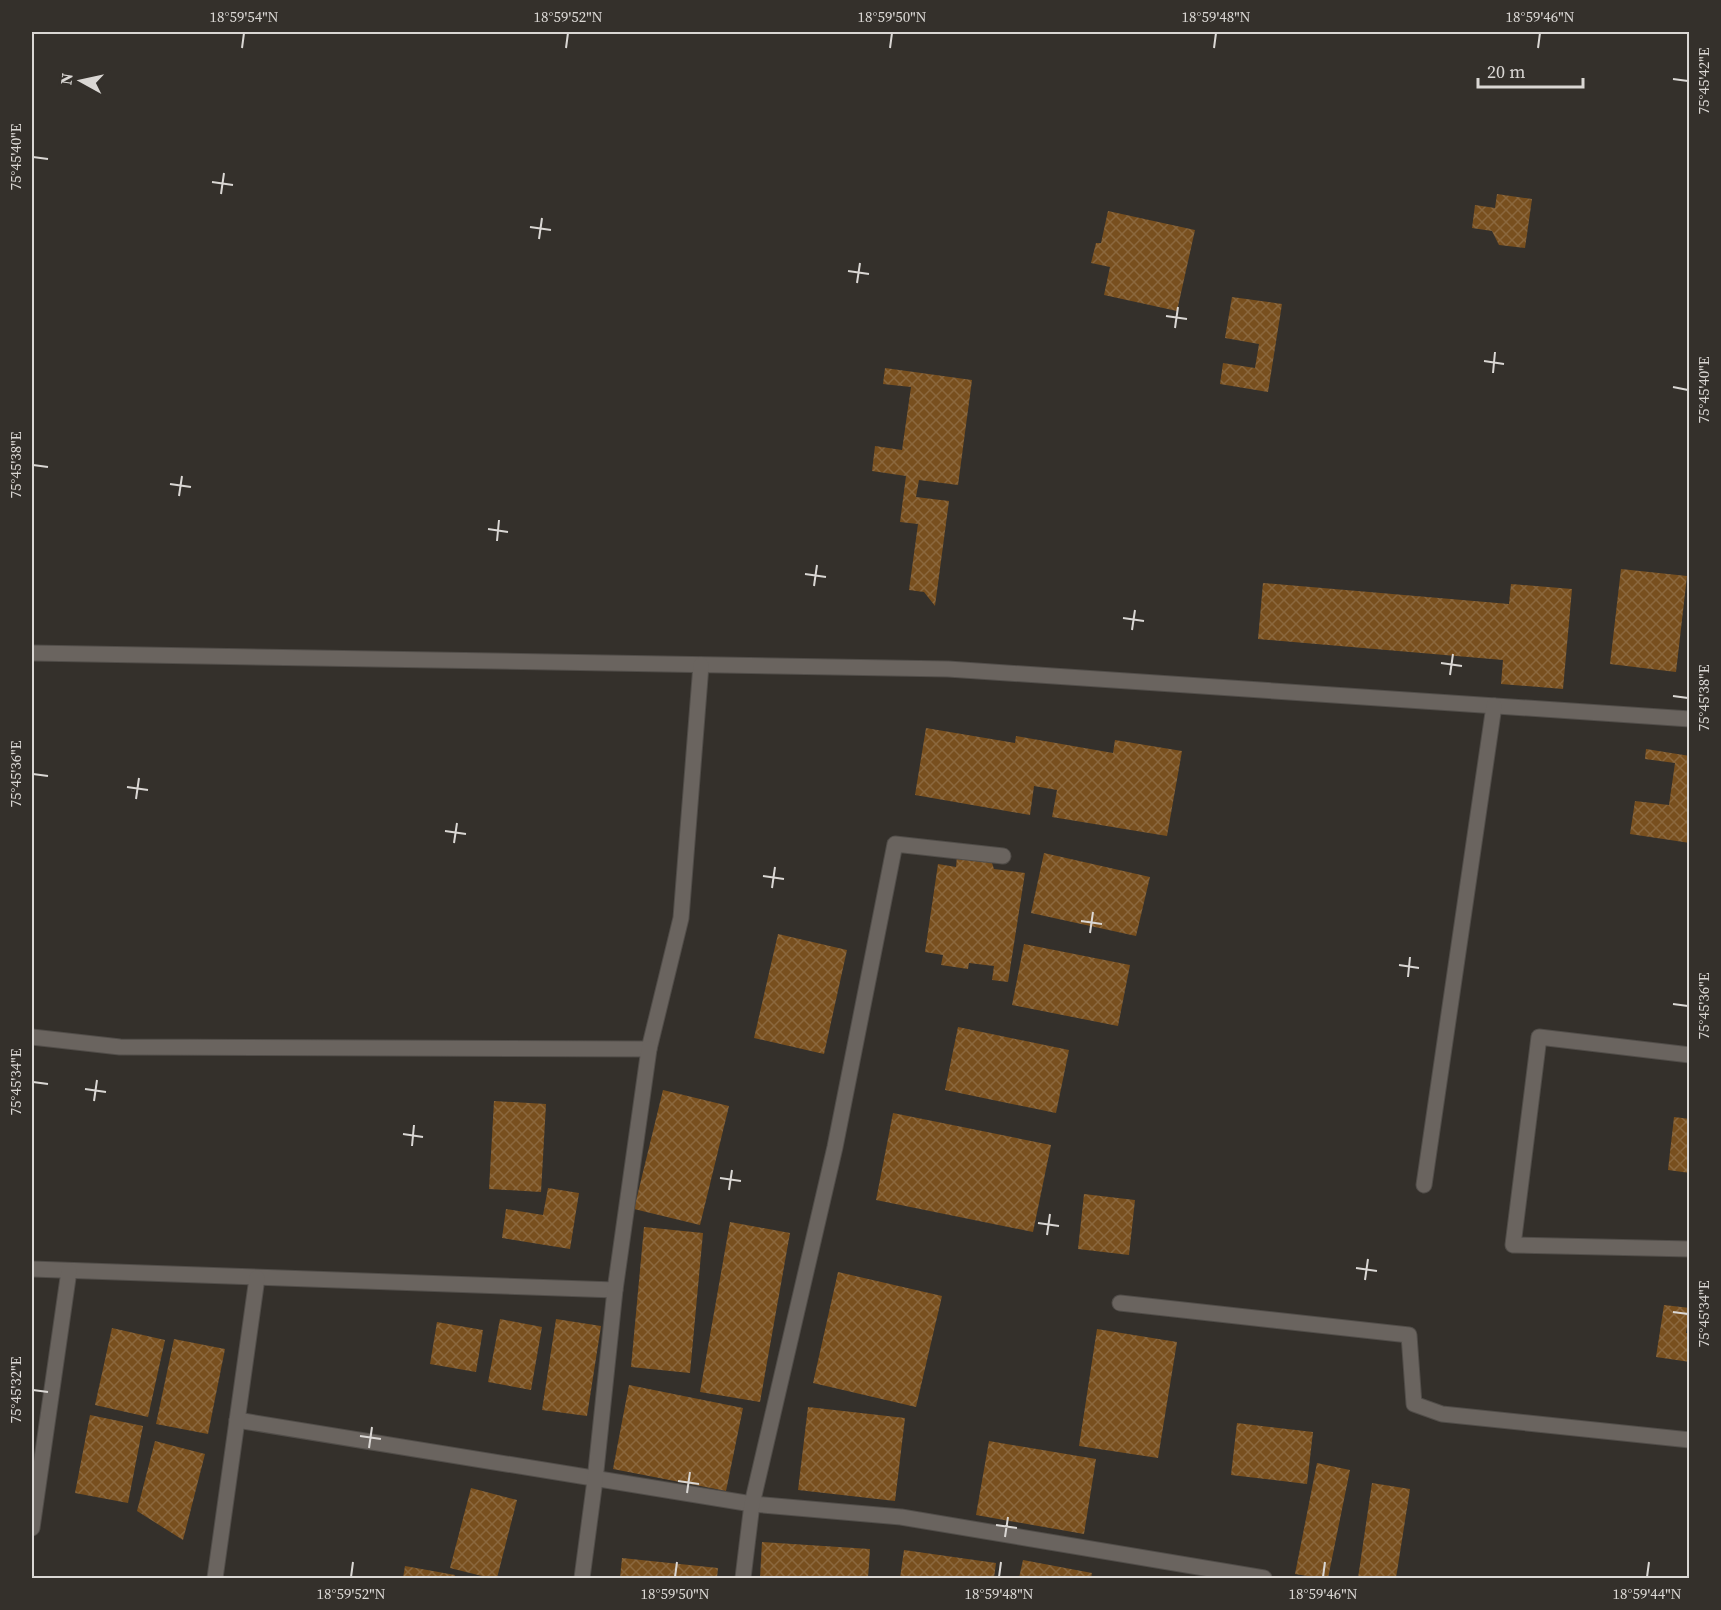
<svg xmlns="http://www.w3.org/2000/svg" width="1721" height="1610" font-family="'Source Serif 4',serif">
<defs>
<pattern id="building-cross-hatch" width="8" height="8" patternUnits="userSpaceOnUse" patternTransform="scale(1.5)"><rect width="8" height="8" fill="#784f1e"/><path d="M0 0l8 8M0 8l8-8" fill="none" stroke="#8b683e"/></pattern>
</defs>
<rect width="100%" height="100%" fill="#34302b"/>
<g fill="url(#building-cross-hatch)">
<polygon points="1497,194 1532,199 1525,248 1499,245 1492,231 1472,228 1475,205 1495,208"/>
<polygon points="1108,211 1195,230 1177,311 1104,295 1110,267 1091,263 1096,243 1101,243"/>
<polygon points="1232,297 1282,304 1268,392 1220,384 1223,363 1255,368 1259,344 1225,338"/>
<polygon points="885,368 972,380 958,485 919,480 916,497 949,501 935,606 924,592 909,590 918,524 900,522 906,476 872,471 875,446 902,450 911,387 883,384"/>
<polygon points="1621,569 1687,576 1676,672 1610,664"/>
<polygon points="1263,583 1509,604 1511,584 1572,589 1563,689 1501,684 1503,660 1258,639"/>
<polygon points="926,728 1015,743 1016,736 1113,753 1115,740 1182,751 1167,836 1052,817 1057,790 1034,786 1030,815 915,795"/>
<polygon points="1646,749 1690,756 1690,843 1630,834 1635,801 1669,805 1675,763 1645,759"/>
<polygon points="1044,853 1150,877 1136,936 1031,913"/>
<polygon points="957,856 991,860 994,869 1025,873 1008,982 992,980 994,966 969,963 968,969 941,965 943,955 925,952 938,864 956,867"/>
<polygon points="778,934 847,950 824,1054 754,1038"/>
<polygon points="1024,944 1130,965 1118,1026 1012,1005"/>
<polygon points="958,1027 1069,1050 1056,1113 945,1090"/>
<polygon points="663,1090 729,1106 700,1225 634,1209"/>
<polygon points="494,1101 546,1104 541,1192 489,1189"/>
<polygon points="893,1113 1051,1145 1033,1232 876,1200"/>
<polygon points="1674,1117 1690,1119 1690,1173 1668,1170"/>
<polygon points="548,1188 579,1193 570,1249 502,1238 506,1209 543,1215"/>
<polygon points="1084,1194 1135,1200 1129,1255 1078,1249"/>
<polygon points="730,1222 790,1233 760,1402 700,1392"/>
<polygon points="644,1227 703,1233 690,1373 631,1367"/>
<polygon points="838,1272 942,1296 916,1407 813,1383"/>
<polygon points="1664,1305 1690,1308 1686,1333 1690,1333 1690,1362 1656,1357"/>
<polygon points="500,1319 542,1327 531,1390 488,1382"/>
<polygon points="556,1319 601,1326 587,1416 542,1410"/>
<polygon points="437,1322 483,1330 476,1372 430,1364"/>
<polygon points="112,1328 165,1340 148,1417 95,1405"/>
<polygon points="1097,1329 1177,1342 1158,1458 1079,1446"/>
<polygon points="174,1339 225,1349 208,1434 156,1424"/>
<polygon points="629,1385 743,1408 726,1491 613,1469"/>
<polygon points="808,1407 905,1418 895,1501 798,1490"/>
<polygon points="90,1415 143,1426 128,1503 75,1493"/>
<polygon points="1237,1423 1313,1432 1307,1484 1231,1475"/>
<polygon points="155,1441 205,1454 183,1540 137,1511"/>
<polygon points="989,1441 1096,1459 1084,1534 976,1515"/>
<polygon points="1317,1463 1350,1470 1328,1578 1319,1578 1295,1574"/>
<polygon points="1372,1483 1410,1489 1396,1578 1358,1578"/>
<polygon points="471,1488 517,1500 497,1578 490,1578 450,1568"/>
<polygon points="762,1542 870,1549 868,1578 760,1578"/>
<polygon points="904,1550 996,1563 994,1578 900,1578"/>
<polygon points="622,1558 718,1568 717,1578 620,1578"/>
<polygon points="1023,1560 1092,1573 1091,1578 1019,1578"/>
<polygon points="405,1566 455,1575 454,1578 403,1578"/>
</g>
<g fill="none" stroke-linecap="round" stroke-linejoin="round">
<defs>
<g id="minor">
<polyline points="32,653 948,669 1690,719"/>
<polyline points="32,1037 120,1047 649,1049 681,918 701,665"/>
<polyline points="1690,1055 1539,1037 1513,1245 1690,1249"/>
<polyline points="1424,1185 1494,706"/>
<polyline points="32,1269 615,1290"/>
<polyline points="1120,1303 1409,1335 1414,1404 1442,1414 1690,1440"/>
<polyline points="237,1420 752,1504 901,1517 1264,1578"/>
<polyline points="32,1528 69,1271"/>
<polyline points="215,1578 257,1278"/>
<polyline points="582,1578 595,1480 615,1290 649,1049"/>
<polyline points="743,1578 752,1504 835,1147 895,844 1003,856"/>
</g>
</defs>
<use href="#minor" stroke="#514d49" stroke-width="17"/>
<use href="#minor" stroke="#6a645f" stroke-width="15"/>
</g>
<path fill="none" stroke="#dad7d4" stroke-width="2" d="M242,48L244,33M566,48L568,33M890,48L892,33M1214,48L1216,33M1538,48L1540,33M1673,79L1688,81M33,157L48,159M212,182L233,185M221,194L224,173M530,227L551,230M539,239L542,218M848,271L869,274M857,283L860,263M1166,316L1187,319M1175,328L1178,307M1484,361L1504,364M1493,373L1495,352M1673,387L1688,390M33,465L48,467M170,484L191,487M179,496L182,476M488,529L508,532M497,541L499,520M805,574L826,577M814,586L817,565M1123,618L1144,621M1132,630L1135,610M1441,663L1462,666M1450,675L1453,654M1673,696L1688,698M33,774L48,776M127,787L148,790M136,799L139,778M445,831L466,834M454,843L457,823M763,876L784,879M772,888L775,867M1081,921L1102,924M1090,933L1093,912M1399,965L1419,968M1408,977L1410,957M1673,1004L1688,1006M33,1082L48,1084M85,1089L106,1092M94,1101L97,1080M403,1134L423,1137M412,1146L414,1125M720,1178L741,1181M729,1190L732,1170M1038,1223L1059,1226M1047,1235L1050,1214M1356,1268L1377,1271M1365,1280L1368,1259M1673,1312L1688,1314M33,1390L48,1392M360,1436L381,1439M369,1448L372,1427M678,1481L699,1484M687,1493L690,1472M996,1525L1017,1528M1005,1537L1008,1517M351,1577L353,1562M675,1577L677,1562M999,1577L1001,1562M1323,1577L1325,1562M1647,1577L1649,1562"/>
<rect width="1721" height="1610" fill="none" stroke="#34302b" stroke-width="66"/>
<g transform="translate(81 81) rotate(278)" stroke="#34302b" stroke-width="4.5" paint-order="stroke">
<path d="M0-4.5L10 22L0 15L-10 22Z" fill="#dad7d4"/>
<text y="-9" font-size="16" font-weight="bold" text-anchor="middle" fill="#dad7d4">N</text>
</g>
<path d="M1478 78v9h105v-9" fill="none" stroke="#dad7d4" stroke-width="3"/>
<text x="1487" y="78" font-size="18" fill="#dad7d4" stroke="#34302b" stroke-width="4.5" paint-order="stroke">20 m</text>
<rect x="33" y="33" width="1655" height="1544" fill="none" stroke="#dad7d4" stroke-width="2"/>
<g font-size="15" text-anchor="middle" fill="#dad7d4">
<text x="244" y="22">18°59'54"N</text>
<text x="568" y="22">18°59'52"N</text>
<text x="892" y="22">18°59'50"N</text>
<text x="1216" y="22">18°59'48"N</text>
<text x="1540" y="22">18°59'46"N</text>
<text transform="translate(1704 81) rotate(-90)" y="5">75°45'42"E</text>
<text transform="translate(16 157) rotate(-90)" y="5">75°45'40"E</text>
<text transform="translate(1704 390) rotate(-90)" y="5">75°45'40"E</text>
<text transform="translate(16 465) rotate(-90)" y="5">75°45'38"E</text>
<text transform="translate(1704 698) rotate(-90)" y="5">75°45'38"E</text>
<text transform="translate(16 774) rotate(-90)" y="5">75°45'36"E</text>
<text transform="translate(1704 1006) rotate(-90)" y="5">75°45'36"E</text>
<text transform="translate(16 1082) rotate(-90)" y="5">75°45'34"E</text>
<text transform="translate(1704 1314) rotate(-90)" y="5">75°45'34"E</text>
<text transform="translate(16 1390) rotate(-90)" y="5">75°45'32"E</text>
<text x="351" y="1599">18°59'52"N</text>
<text x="675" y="1599">18°59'50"N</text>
<text x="999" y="1599">18°59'48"N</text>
<text x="1323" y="1599">18°59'46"N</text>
<text x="1647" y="1599">18°59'44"N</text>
</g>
</svg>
